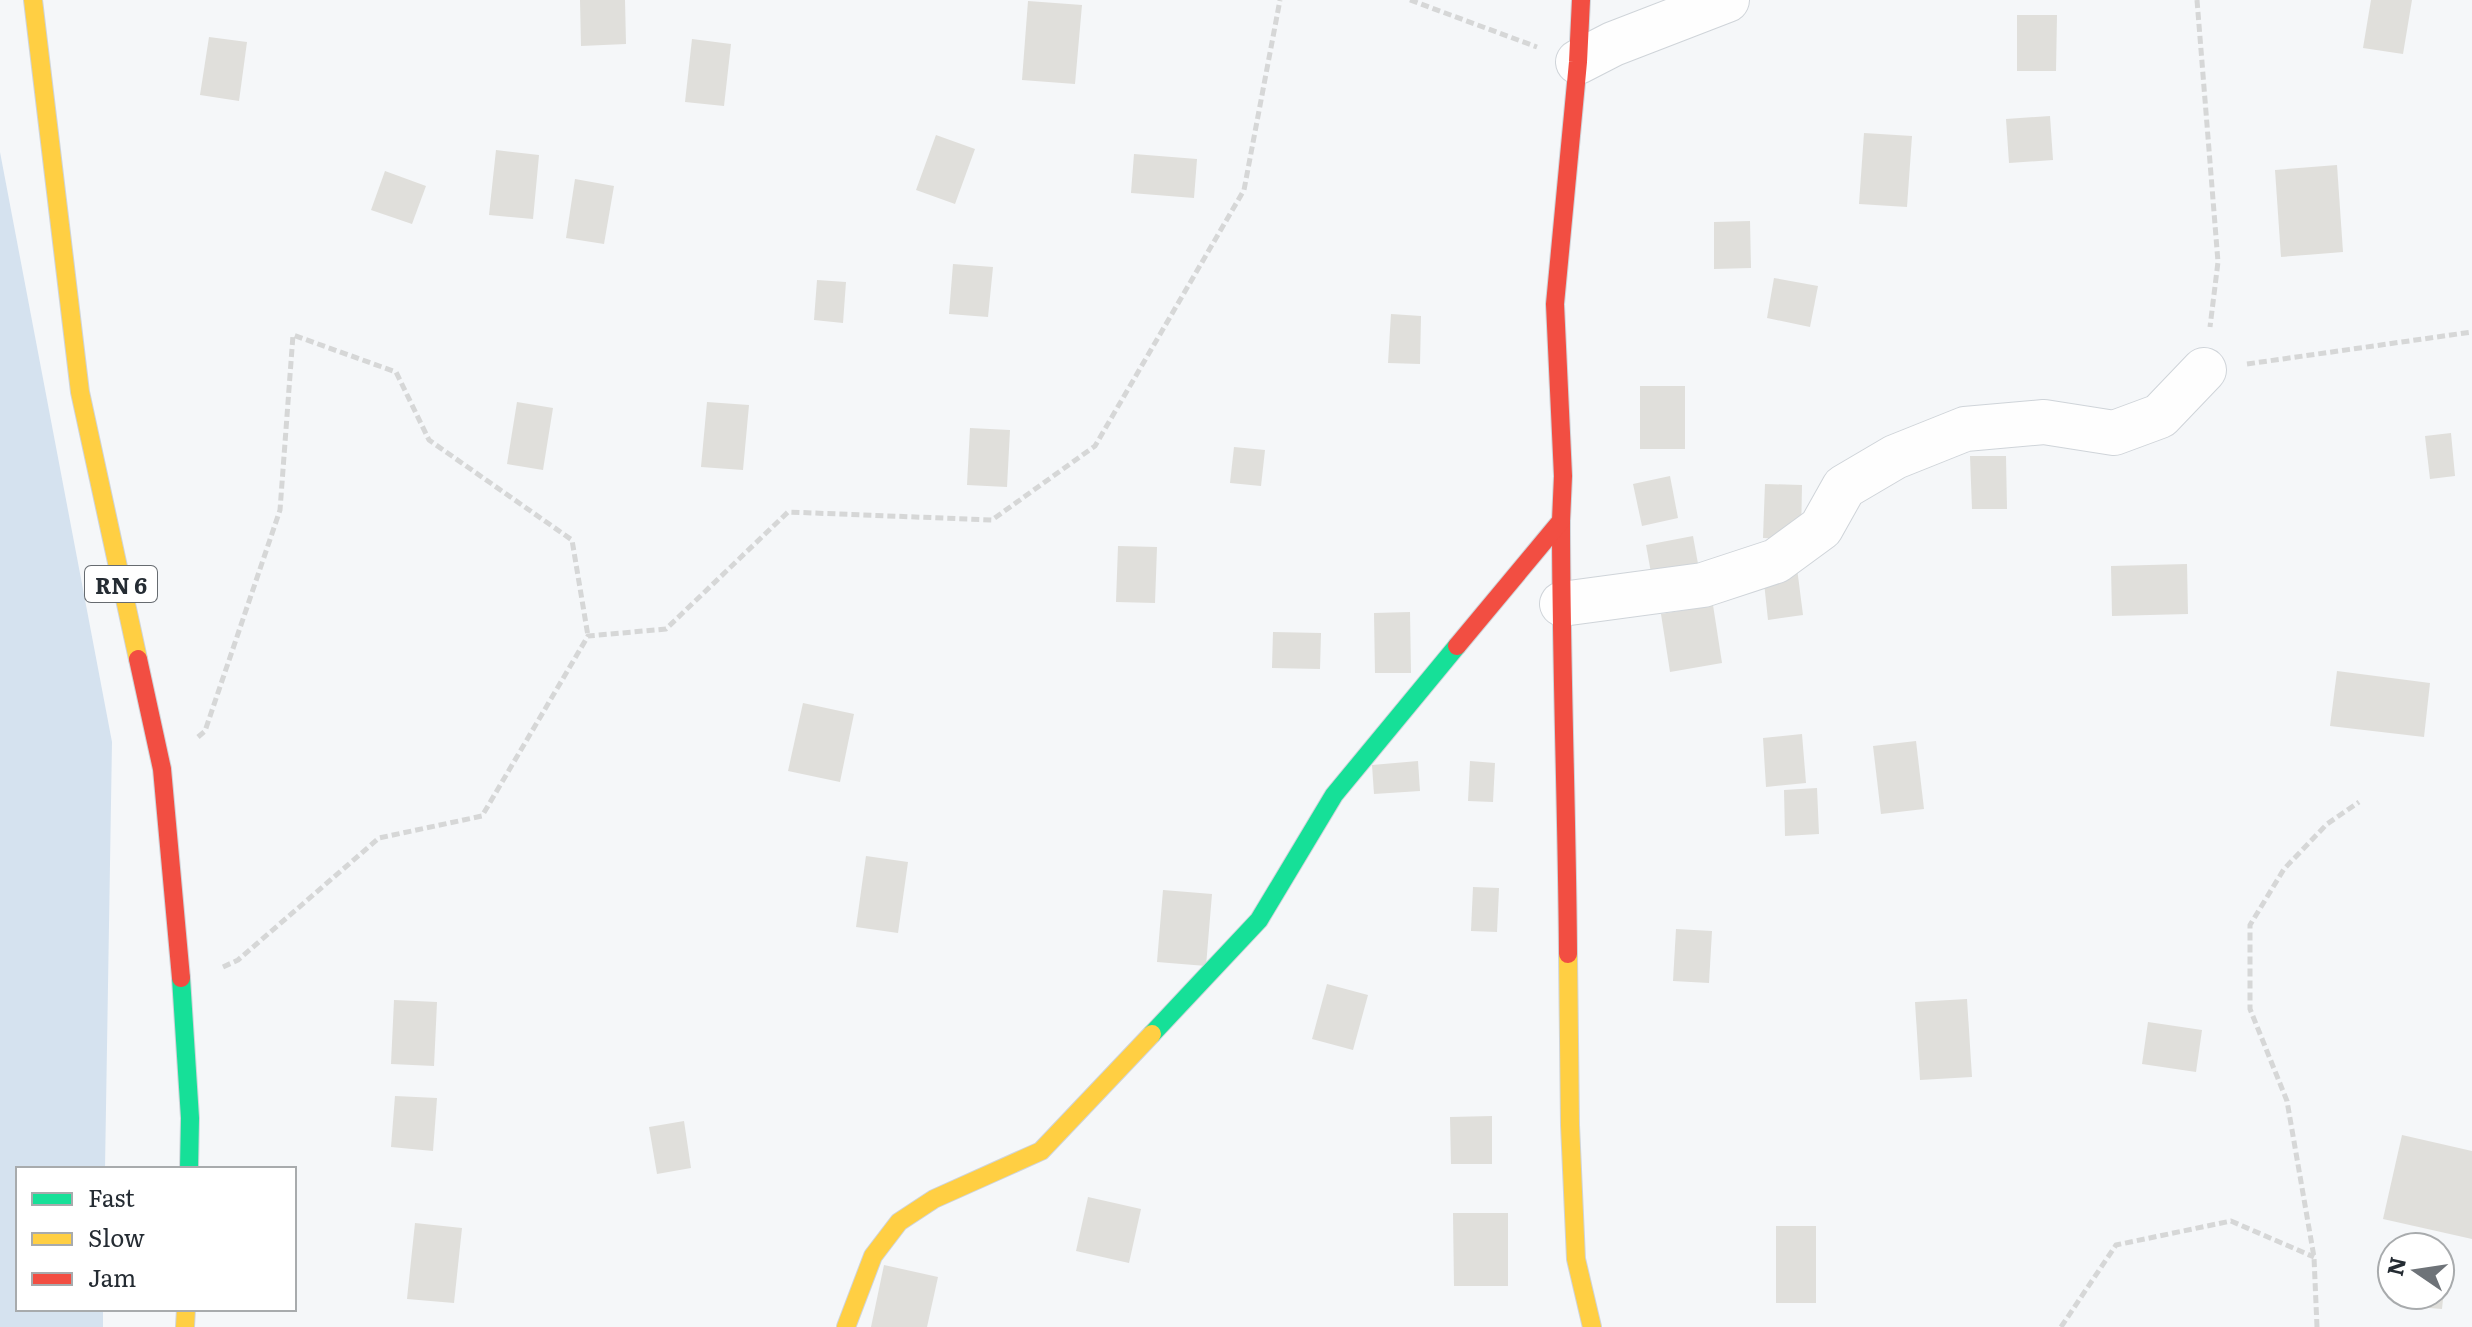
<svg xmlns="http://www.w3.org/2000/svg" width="2472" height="1327" font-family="Literata,serif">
<rect width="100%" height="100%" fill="#f5f7f9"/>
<polygon fill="#d5e2ef" points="0,152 112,742 105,1169 18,1169 18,1309 103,1309 103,1327 0,1327"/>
<g fill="#e0dfdb">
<polygon points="580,0 625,0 626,44 581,46"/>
<polygon points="2371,0 2412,0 2403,54 2363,48"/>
<polygon points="1028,1 1082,5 1075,84 1022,80"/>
<polygon points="2017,15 2057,15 2056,71 2017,71"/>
<polygon points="209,37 247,42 239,101 200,95"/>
<polygon points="692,39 731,44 724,106 685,102"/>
<polygon points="2050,116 2053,160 2009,163 2006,119"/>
<polygon points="1864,133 1912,136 1907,207 1859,204"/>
<polygon points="936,135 975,149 955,204 916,190"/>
<polygon points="496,150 539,155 533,219 489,215"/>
<polygon points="1134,154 1197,159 1194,198 1131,193"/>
<polygon points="2337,165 2343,252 2281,257 2275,170"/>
<polygon points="385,171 426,186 412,224 371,210"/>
<polygon points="575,179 614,186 604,244 566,238"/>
<polygon points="1750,221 1751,268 1714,269 1714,222"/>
<polygon points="953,264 993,267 988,317 949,314"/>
<polygon points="1774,278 1818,286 1810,327 1767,318"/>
<polygon points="817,280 846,282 843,323 814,320"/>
<polygon points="1391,314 1421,316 1420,364 1388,363"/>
<rect x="1640" y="386" width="45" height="63"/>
<polygon points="517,402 553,408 543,470 507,464"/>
<polygon points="707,402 749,405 743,470 701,467"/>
<polygon points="970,428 1010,430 1007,487 967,485"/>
<polygon points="2451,433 2455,476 2430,479 2425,436"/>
<polygon points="1234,447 1265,450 1261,486 1230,483"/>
<polygon points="1970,456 2006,456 2007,509 1972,509"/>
<polygon points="1670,476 1678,518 1642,526 1633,484"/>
<polygon points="1765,484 1802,485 1801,539 1763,538"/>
<polygon points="1693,536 1700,575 1653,584 1646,545"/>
<polygon points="1118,546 1157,547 1155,603 1116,602"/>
<polygon points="2187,564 2188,614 2112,616 2111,566"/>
<polygon points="1797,568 1803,615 1768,620 1763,573"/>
<polygon points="1713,605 1722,663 1670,672 1661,614"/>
<polygon points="1410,612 1411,673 1375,673 1374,613"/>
<polygon points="1273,632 1321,633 1320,669 1272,668"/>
<polygon points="2337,671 2430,683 2424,737 2330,726"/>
<polygon points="803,703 854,714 840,782 788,771"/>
<polygon points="1802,734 1806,783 1766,787 1763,738"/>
<polygon points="1916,741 1924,809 1881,814 1873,746"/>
<polygon points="1418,761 1420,791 1374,794 1372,765"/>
<polygon points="1470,761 1495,763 1493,802 1468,801"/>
<polygon points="1817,788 1819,834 1785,836 1784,790"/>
<polygon points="866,856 908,862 898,933 856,927"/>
<polygon points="1473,887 1499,888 1497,932 1471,931"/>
<polygon points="1163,890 1212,894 1206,966 1157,962"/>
<polygon points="1676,929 1712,931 1709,983 1673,981"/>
<polygon points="1327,984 1368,995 1353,1050 1312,1039"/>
<polygon points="1967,999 1972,1077 1920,1080 1915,1002"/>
<polygon points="394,1000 437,1002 434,1066 391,1064"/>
<polygon points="2148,1022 2202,1030 2196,1072 2142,1064"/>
<polygon points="395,1096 437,1098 433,1151 391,1147"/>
<polygon points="1492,1116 1492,1164 1451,1164 1450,1117"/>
<polygon points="684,1121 691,1168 657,1174 649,1127"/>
<polygon points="2402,1135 2472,1151 2472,1239 2383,1219"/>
<polygon points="1088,1197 1141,1209 1129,1263 1076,1251"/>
<polygon points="1453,1213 1508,1213 1508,1286 1454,1286"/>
<polygon points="415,1223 462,1228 454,1303 407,1299"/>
<rect x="1776" y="1226" width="40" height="77"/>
<polygon points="2440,1251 2448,1252 2442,1309 2404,1306 2406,1295 2440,1295"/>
<polygon points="884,1265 938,1277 927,1327 871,1327"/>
</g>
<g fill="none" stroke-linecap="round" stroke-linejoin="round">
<defs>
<g id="street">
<polyline points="1578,62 1613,44 1727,0"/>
<polyline points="1562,604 1703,585 1776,561 1821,528 1844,487 1895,457 1965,429 2044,422 2114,433 2160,416 2204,370"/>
</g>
<g id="fast">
<polyline points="181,978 190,1118 189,1169"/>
<polyline points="1152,1034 1259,920 1334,795 1457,646"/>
</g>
<g id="slow">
<polyline points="33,0 80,392 138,659"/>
<polyline points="1568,954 1570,1125 1576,1259 1592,1327"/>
<polyline points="185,1327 186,1309"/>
<polyline points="846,1327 873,1256 899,1222 934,1199 1041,1151 1152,1034"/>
</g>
<g id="jam">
<path d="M1561,521C1561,666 1567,810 1568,954"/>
<polyline points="1457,646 1561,521 1563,476 1555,304 1578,62 1581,0"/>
<polyline points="138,659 162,769 181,978"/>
</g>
</defs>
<use href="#street" stroke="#cfd4d9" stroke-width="46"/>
<use href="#fast" stroke="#cfd4d9" stroke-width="20"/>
<use href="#slow" stroke="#cfd4d9" stroke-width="20"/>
<use href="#jam" stroke="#cfd4d9" stroke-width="20"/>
<g stroke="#d6d7d7" stroke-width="5" stroke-dasharray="8 4" stroke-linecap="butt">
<polyline points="1410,0 1537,47"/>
<polyline points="2197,0 2218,262 2210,327"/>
<polyline points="2247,364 2472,332"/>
<polyline points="198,737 205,731 280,510 293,335 396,372 429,440 572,540 588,636"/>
<polyline points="223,967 238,960 379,838 482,816 588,636 666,629 788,512 992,520 1095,446 1244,190 1280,0"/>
<polyline points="2061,1327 2116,1245 2231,1221 2314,1257"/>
<polyline points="2317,1327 2314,1257 2287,1101 2250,1009 2250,925 2284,869 2327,824 2359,802"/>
</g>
<use href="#street" stroke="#fefefe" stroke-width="44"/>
<use href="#fast" stroke="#16e098" stroke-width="18"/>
<use href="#slow" stroke="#ffcf43" stroke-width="18"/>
<use href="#jam" stroke="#f24e42" stroke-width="18"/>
</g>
<g text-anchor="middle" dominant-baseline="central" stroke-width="7" stroke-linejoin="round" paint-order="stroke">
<rect fill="#fff" stroke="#666b70" stroke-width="2" x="85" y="566" width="72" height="36" rx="6"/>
<g font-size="22" font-weight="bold" fill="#252c33">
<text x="121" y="584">RN 6</text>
</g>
</g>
<rect x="16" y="1167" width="280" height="144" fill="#ffffff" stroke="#a8abad" stroke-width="2"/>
<rect x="32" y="1193" width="40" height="12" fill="#16e098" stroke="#a8abad" stroke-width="2"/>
<text x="88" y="1207" font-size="24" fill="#252c33">Fast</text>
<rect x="32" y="1233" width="40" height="12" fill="#ffcf43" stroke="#a8abad" stroke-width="2"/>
<text x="88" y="1247" font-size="24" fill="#252c33">Slow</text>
<rect x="32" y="1273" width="40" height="12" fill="#f24e42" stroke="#a8abad" stroke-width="2"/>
<text x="88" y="1287" font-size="24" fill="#252c33">Jam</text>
<g transform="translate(2416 1271) rotate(283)"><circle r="38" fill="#ffffff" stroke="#a8abad" stroke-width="2"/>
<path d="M0-6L14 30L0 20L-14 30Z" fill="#6e7378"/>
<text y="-12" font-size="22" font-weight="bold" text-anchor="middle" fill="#252c33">N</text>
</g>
</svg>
